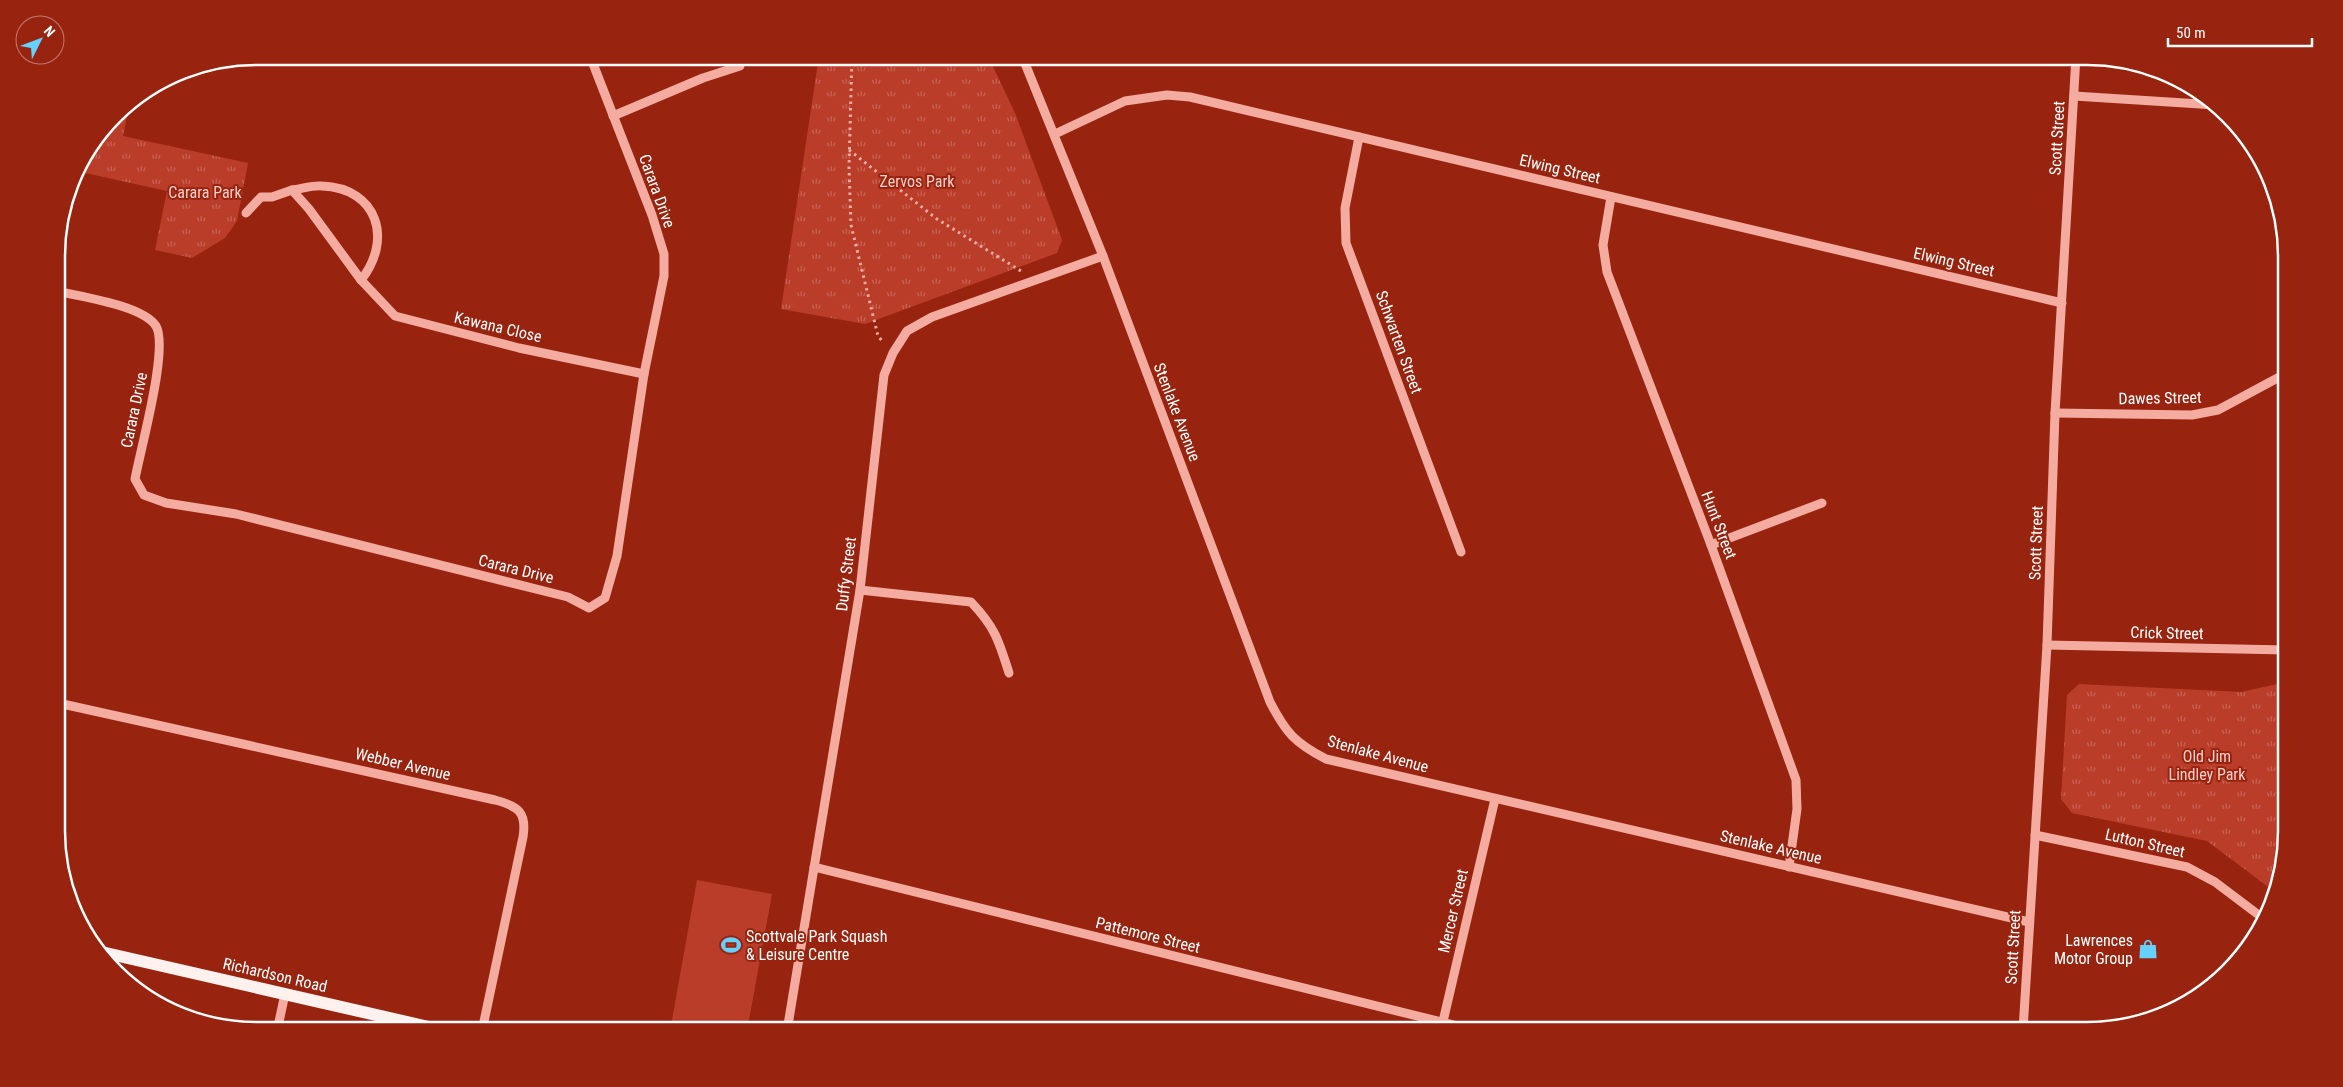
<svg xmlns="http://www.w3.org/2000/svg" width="2343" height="1087" font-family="'Roboto Condensed',sans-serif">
<defs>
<pattern id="grass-tufts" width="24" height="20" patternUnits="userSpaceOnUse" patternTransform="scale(1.25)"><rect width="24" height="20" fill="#ba3d2a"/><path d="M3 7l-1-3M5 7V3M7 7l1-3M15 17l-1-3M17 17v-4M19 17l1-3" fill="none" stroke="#c86455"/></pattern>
</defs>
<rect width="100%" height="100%" fill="#982410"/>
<g fill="url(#grass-tufts)">
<polygon points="819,56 988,56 1015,113 1062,240 1057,253 865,324 781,309"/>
<polygon points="130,102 123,136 248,163 237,221 225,238 192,258 155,250 167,191 76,171 124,106"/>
<polygon points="2286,682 2287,831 2275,892 2207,841 2072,813 2061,799 2067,695 2079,684 2241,692"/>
</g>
<polygon fill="#ba3d2a" points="697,880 772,894 747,1031 726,1028 725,1031 670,1031"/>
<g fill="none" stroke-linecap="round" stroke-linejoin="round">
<g stroke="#f4aca1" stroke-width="3" stroke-dasharray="2.5 4" stroke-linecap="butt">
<polyline points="852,56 849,167 851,225 878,336 884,343"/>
<polyline points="849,150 937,219 1021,271"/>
</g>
<g stroke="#f4aca1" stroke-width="9">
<path d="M1022,56L1103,256L1270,702C1286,733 1295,743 1326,759L2029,922"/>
<polyline points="2065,56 2076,59"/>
<polyline points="2074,96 2216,105"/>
<polyline points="613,116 703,78 740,66"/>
<polyline points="1055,134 1125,101 1167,95 1190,97 2062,303"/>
<polyline points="1359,137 1345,208 1346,243 1461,552"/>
<path d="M292,190C301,189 313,185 322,186C378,188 393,240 361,280"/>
<polyline points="1611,197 1603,245 1607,272 1711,545 1796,780 1797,809 1789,867"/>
<polyline points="246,213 261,197 272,197 292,190 309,209 361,280 395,316 519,348 644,374"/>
<path d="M57,291C81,297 142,305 156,326C169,348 140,451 135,479L144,495L166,503L236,514L568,597L589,608L605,598L617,556L644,374L664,276V254L652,215L590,56"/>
<polyline points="2055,413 2192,415 2218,410 2285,374"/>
<polyline points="1711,545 1822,503"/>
<path d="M860,590L971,602C995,627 999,641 1009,673"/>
<polyline points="2047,645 2286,650"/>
<path d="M58,703L495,800C518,806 527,812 523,837L482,1031"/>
<polyline points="2035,835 2187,867 2215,882 2264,919"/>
<polyline points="814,867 1474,1030"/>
<polyline points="1441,1030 1495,799"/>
<polyline points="2023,1030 2047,645 2055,413 2076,56"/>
<polyline points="277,1031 285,994"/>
<polyline points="787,1031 860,590 884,375 893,353 907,331 932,317 1103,256"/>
</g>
<polyline stroke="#fff1ee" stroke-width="12" points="97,951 446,1031"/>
</g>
<defs>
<symbol id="stadium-bare" viewBox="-9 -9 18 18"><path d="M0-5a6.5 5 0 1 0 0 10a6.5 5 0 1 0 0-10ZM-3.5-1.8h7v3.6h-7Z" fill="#64d1ff" stroke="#982410" stroke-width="2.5" paint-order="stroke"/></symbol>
<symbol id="shop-bare" viewBox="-9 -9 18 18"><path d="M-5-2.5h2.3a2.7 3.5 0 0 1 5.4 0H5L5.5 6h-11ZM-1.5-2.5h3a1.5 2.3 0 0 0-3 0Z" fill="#64d1ff" stroke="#982410" stroke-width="2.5" paint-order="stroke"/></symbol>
</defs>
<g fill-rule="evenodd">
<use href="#stadium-bare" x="717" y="931" width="28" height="28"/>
<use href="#shop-bare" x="2134" y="935" width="28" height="28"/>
</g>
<g text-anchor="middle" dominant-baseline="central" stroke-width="4" stroke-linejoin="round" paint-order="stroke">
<g font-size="16" fill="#fff" stroke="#982410">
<text transform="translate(2057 138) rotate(-87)">Scott Street</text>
<text transform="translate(1560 169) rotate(13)">Elwing Street</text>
<text transform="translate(657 191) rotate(70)">Carara Drive</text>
<text transform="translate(1954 262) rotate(13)">Elwing Street</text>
<text transform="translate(498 327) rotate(13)">Kawana Close</text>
<text transform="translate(1399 342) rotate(70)">Schwarten Street</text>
<text transform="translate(2160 398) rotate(-1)">Dawes Street</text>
<text transform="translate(134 410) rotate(-78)">Carara Drive</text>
<text transform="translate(1177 412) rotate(69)">Stenlake Avenue</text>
<text transform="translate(1719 525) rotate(69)">Hunt Street</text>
<text transform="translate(2036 543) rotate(-88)">Scott Street</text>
<text transform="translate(516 569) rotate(14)">Carara Drive</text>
<text transform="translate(846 574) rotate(-83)">Duffy Street</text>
<text transform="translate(2167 633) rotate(1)">Crick Street</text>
<text transform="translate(1378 754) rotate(15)">Stenlake Avenue</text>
<text transform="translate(403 764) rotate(13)">Webber Avenue</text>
<text transform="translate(2145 843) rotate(13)">Lutton Street</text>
<text transform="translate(1771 847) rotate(13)">Stenlake Avenue</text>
<text transform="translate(1453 911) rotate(-77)">Mercer Street</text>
<text transform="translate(1148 935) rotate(14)">Pattemore Street</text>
<text transform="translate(2013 947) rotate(-87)">Scott Street</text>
<text transform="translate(275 975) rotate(13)">Richardson Road</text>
</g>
<g font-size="16" fill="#fed0c9" stroke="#982410">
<text x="917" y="181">Zervos Park</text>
<text x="205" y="192">Carara Park</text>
<text x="2207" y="756">Old Jim<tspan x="2207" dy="18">Lindley Park</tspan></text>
</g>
<g font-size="16" fill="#fff" stroke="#982410" text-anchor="start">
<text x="746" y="936">Scottvale Park Squash<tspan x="746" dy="18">&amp; Leisure Centre</tspan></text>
<text x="2133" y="940" text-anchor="end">Lawrences<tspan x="2133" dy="18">Motor Group</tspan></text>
</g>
</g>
<path d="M0 0H2343V1087H0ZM256 65H2087A191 191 0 0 1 2278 256V831A191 191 0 0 1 2087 1022H256A191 191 0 0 1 65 831V256A191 191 0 0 1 256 65Z" fill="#982410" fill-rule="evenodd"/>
<path fill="none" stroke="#fff" stroke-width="2.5" d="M256 65H2087A191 191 0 0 1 2278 256V831A191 191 0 0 1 2087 1022H256A191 191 0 0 1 65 831V256A191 191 0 0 1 256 65Z"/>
<g transform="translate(40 40) rotate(48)"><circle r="24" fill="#982410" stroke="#c17c70"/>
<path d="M0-4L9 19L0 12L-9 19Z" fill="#64d1ff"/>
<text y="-8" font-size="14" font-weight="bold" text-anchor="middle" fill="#ffffff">N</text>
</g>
<path d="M2168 38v8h144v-8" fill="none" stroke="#ffffff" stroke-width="2.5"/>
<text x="2176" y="38" font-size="15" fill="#ffffff" stroke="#982410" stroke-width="4" paint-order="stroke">50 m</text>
</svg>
